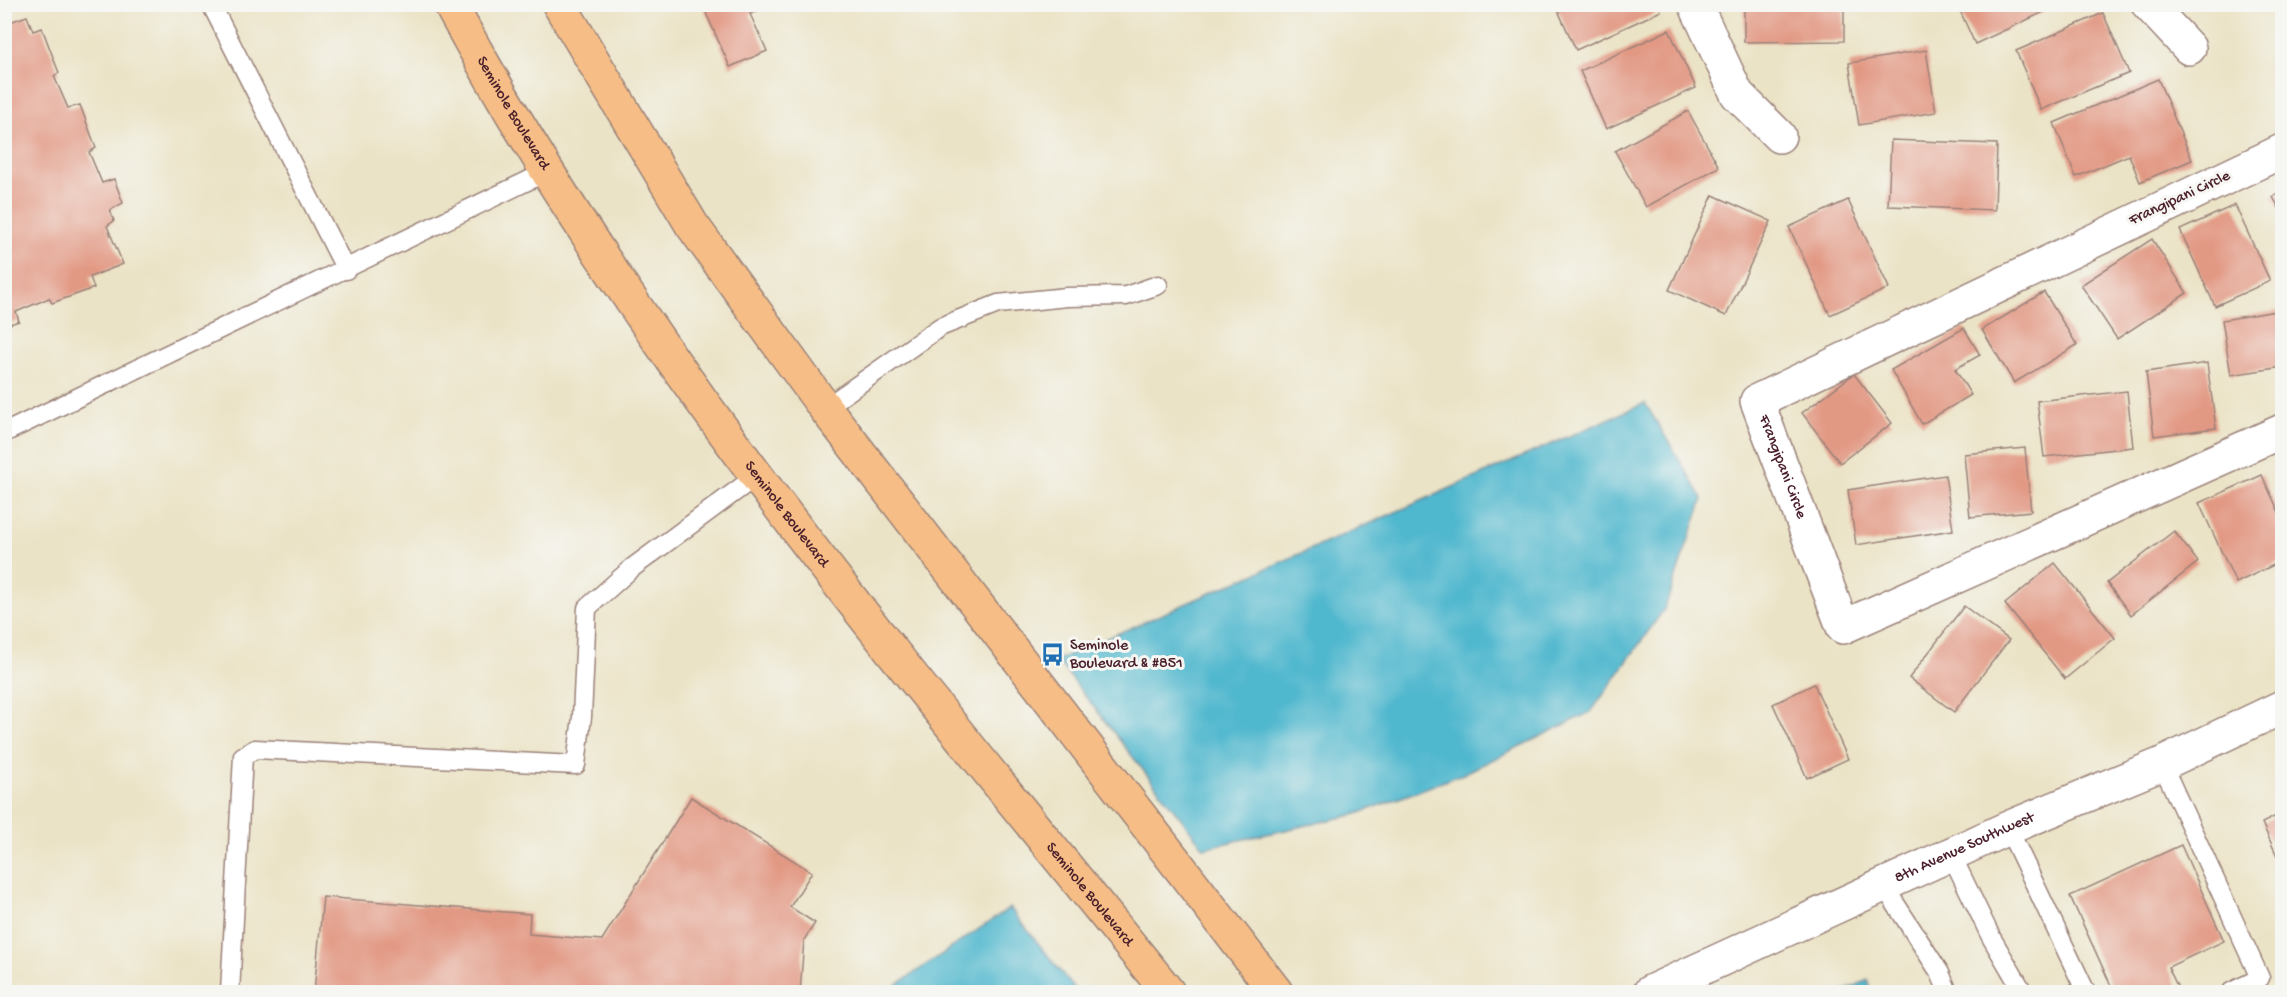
<svg xmlns="http://www.w3.org/2000/svg" width="2287" height="997" font-family="'Gochi Hand',sans-serif">
<rect width="100%" height="100%" fill="#f6f6f2"/>
<filter id="ink" filterUnits="userSpaceOnUse"><feTurbulence type="fractalNoise" baseFrequency=".0167" numOctaves="2"/><feDisplacementMap in="SourceGraphic" scale="12" xChannelSelector="R" yChannelSelector="G"/><feConvolveMatrix kernelMatrix="1 2 1 2 8 2 1 2 1" color-interpolation-filters="sRGB"/></filter>
<filter id="wash" filterUnits="userSpaceOnUse"><feTurbulence type="fractalNoise" baseFrequency=".008" numOctaves="4" result="noise"/><feDisplacementMap in="SourceGraphic" scale="24" xChannelSelector="R" yChannelSelector="G"/><feGaussianBlur stdDeviation="1.35" result="paint"/><feColorMatrix in="noise" values="0 0 0 0 0 0 0 0 0 0 0 0 0 0 0 0 0 1.4 0 .05"/><feComposite in="paint" operator="in"/></filter>
<g filter="url(#wash)">
<rect width="100%" height="100%" fill="#ebe3c6"/>
<g fill="#4fb7ce" stroke="#4c6b7c" stroke-width="1.5">
<polygon points="1645,403 1703,499 1665,608 1591,712 1463,774 1357,814 1204,848 1057,660"/>
<polygon points="1010,908 1077,992 886,992"/>
<polygon points="1868,980 1871,992 1842,992"/>
</g>
<g id="blocks">
<g fill="#e29984">
<polygon points="702,4 762,4 764,8 750,14 767,51 730,67"/>
<polygon points="1555,4 1658,4 1661,11 1576,50"/>
<polygon points="1744,4 1869,4 1869,8 1844,8 1844,41 1744,42"/>
<polygon points="1957,4 2061,4 1975,44"/>
<polygon points="2103,13 2129,73 2041,110 2016,51"/>
<polygon points="27,16 33,31 42,28 59,73 54,76 68,108 80,105 96,148 89,152 102,183 114,179 123,203 110,210 114,221 107,226 123,264 90,277 94,288 52,303 49,298 16,312 19,321 4,326 4,24"/>
<polygon points="1669,30 1696,88 1606,129 1580,71"/>
<polygon points="1926,50 1936,112 1859,125 1849,63"/>
<polygon points="2158,79 2192,160 2140,182 2129,155 2076,177 2054,123"/>
<polygon points="1688,111 1719,167 1646,207 1615,151"/>
<polygon points="1891,140 1997,144 1995,210 1888,206"/>
<polygon points="2282,191 2282,213 2273,197"/>
<polygon points="1713,195 1771,221 1726,316 1669,290"/>
<polygon points="1848,200 1889,288 1830,315 1789,227"/>
<polygon points="2235,205 2270,281 2215,306 2180,230"/>
<polygon points="2152,239 2187,293 2117,339 2081,285"/>
<polygon points="2044,292 2077,345 2014,383 1982,330"/>
<polygon points="2282,310 2282,367 2231,375 2222,320"/>
<polygon points="1964,328 1980,355 1955,369 1971,395 1922,424 1891,370"/>
<polygon points="2207,363 2216,428 2154,436 2146,372"/>
<polygon points="1854,374 1892,423 1840,463 1802,413"/>
<polygon points="2127,391 2133,447 2044,457 2037,401"/>
<polygon points="2025,448 2031,511 1970,517 1964,454"/>
<polygon points="1945,475 1953,530 1856,545 1848,490"/>
<polygon points="2262,475 2282,519 2282,561 2236,583 2199,503"/>
<polygon points="2174,531 2198,562 2131,615 2107,583"/>
<polygon points="2055,563 2115,638 2065,679 2005,604"/>
<polygon points="1964,606 2009,640 1954,712 1909,678"/>
<polygon points="1814,684 1848,759 1807,778 1773,704"/>
<polygon points="691,797 812,872 790,907 815,923 804,940 800,992 560,992 524,989 524,992 314,992 323,897 530,914 529,934 602,940"/>
<polygon points="2282,813 2282,867 2262,823"/>
<polygon points="2181,845 2224,941 2168,967 2180,992 2114,992 2070,896"/>
</g>
</g>
</g>
<g filter="url(#ink)">
<use href="#blocks" fill-opacity="0" stroke="#9a8178" stroke-width="1.5"/>
<g fill="none" stroke-linecap="round" stroke-linejoin="round">
<defs>
<g id="service">
<polyline points="211,4 346,270"/>
<polyline points="825,408 940,327 998,304 1067,297 1126,296 1158,285"/>
<polyline points="4,433 548,171"/>
<polyline points="2162,764 2260,978 2231,992"/>
<polyline points="2008,828 2086,992"/>
<polyline points="1951,854 1991,937 2023,992"/>
<polyline points="1884,886 1940,973 1948,992"/>
<polyline points="230,992 243,756 255,749 576,765 582,717 587,608 632,568 755,477"/>
</g>
<g id="minor">
<polyline points="1695,4 1737,94 1779,136"/>
<polyline points="2148,4 2189,48"/>
<path id="s1" d="M2282,151L1757,401L1843,627L2282,431"/>
</g>
<g id="tertiary">
<path id="s2" d="M1650,992L2008,828L2162,764L2282,707"/>
</g>
<g id="primary">
<path id="s3" d="M450,4C644,365 912,675 1168,992"/>
<polyline points="559,4 692,225 825,408 1276,992"/>
</g>
</defs>
<use href="#service" stroke="#9a8178" stroke-width="21"/>
<use href="#minor" stroke="#9a8178" stroke-width="36"/>
<use href="#tertiary" stroke="#9a8178" stroke-width="36"/>
<use href="#primary" stroke="#9a8178" stroke-width="36"/>
<use href="#service" stroke="#fff" stroke-width="18"/>
<use href="#minor" stroke="#fff" stroke-width="33"/>
<use href="#tertiary" stroke="#fff" stroke-width="33"/>
<use href="#primary" stroke="#f6be86" stroke-width="33"/>
</g>
</g>
<defs>
<symbol id="bus-bare" viewBox="-9 -9 18 18"><path d="M-5-6H5V4H4V6H2V4H-2V6H-4V4H-5ZM-3.5-4V0h7V-4ZM-3.5 1.2v1.5H-2V1.2ZM2 1.2v1.5H3.5V1.2Z" fill="#1f6fb2" stroke="#f6f6f2" stroke-width="2.5" paint-order="stroke"/></symbol>
</defs>
<g fill-rule="evenodd">
<use href="#bus-bare" x="1036" y="638" width="33" height="33"/>
</g>
<g text-anchor="middle" dominant-baseline="central" stroke-width="6" stroke-linejoin="round" paint-order="stroke">
<g font-size="16" fill="#4a1f2b" stroke="#f6f6f2">
<text stroke="none"><textPath href="#s3" startOffset="126">Seminole Boulevard</textPath></text>
<text transform="translate(2180 199) rotate(-25)">Frangipani Circle</text>
<text stroke="none"><textPath href="#s1" startOffset="652">Frangipani Circle</textPath></text>
<text stroke="none"><textPath href="#s3" startOffset="612">Seminole Boulevard</textPath></text>
<text stroke="none"><textPath href="#s2" startOffset="346">8th Avenue Southwest</textPath></text>
<text stroke="none"><textPath href="#s3" startOffset="1098">Seminole Boulevard</textPath></text>
</g>
<g font-size="16" fill="#4a1f2b" stroke="#f6f6f2" text-anchor="start">
<text x="1070" y="646">Seminole<tspan x="1070" dy="18">Boulevard &amp; #851</tspan></text>
</g>
</g>
<rect width="2287" height="997" fill="none" stroke="#f6f6f2" stroke-width="24"/>
</svg>
